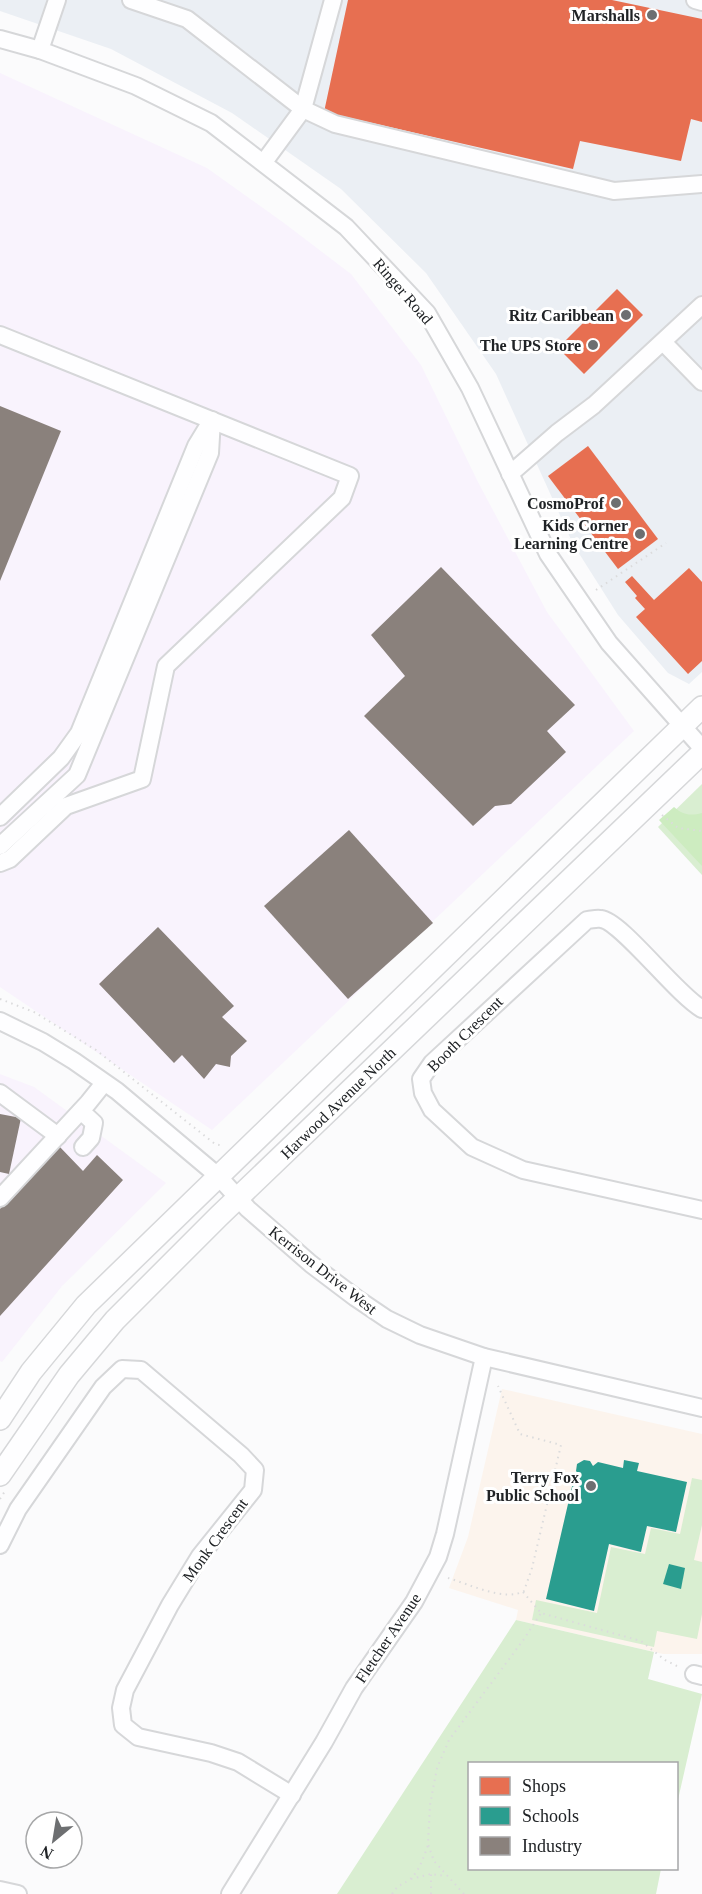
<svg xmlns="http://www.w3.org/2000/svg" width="702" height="1894" font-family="Georgia,serif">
<rect width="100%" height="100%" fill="#fbfbfc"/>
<polygon fill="#ebeff4" points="0,0 702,0 702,672 689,684 668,673 618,615 573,544 496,374 426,273 341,189 232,113 111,49 0,11"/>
<g fill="#f9f3fd">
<polygon points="0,73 207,168 284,223 351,274 421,365 478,482 547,612 634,731 212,1130 0,987"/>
<polygon points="0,1074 34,1087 166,1183 62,1286 2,1362 0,1361"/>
</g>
<polygon fill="#fcf4ed" points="502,1389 702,1434 702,1654 663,1654 516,1620 518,1610 449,1588 468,1537"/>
<g fill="#d9eed1">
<polygon points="702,784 702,875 658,827"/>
<polygon points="692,1478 702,1480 702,1525 694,1560 702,1562 702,1614 697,1639 657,1631 654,1647 532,1620 536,1600 597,1613 611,1547 645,1554 651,1528 680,1534"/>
<polygon points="516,1620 654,1652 648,1679 702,1694 677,1804 676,1764 470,1764 470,1868 661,1869 656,1894 337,1894"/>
</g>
<path fill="#cdecc0" d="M674,807C683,815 690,816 702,813V866L659,820Z"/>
<g fill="#e76f51">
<polygon points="348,0 612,0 702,19 702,122 691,119 681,161 580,141 573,169 324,112"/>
<polygon points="617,289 643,315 584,374 558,348"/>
<polygon points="588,446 658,539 618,569 548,476"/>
<polygon points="689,568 702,582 702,661 688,674 636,617 645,609 635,598 637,596 625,582 632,576 654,600"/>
</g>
<g fill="#2a9d8f">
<polygon points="584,1460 590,1461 593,1466 598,1462 623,1468 624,1460 639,1463 637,1471 687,1482 676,1532 647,1526 641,1552 609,1544 594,1611 546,1599 574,1478 579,1475 576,1471 577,1464"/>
<polygon points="669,1564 685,1568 681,1589 663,1584"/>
</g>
<g fill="#8a817c">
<polygon points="0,406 61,431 0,581"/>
<polygon points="441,567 575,705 547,731 566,752 511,804 495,806 473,826 364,716 405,676 371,635"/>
<polygon points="349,830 433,923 348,999 264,906"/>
<polygon points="158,927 234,1006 222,1017 247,1041 231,1056 230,1067 216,1064 204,1079 182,1055 174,1063 99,984"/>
<polygon points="0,1114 21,1118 9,1174 0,1172"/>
<polygon points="58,1145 83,1171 97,1155 123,1180 0,1316 0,1209"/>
</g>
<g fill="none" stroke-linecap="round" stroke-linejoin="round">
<defs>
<g id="minor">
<polyline points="131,0 187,19 303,109 335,124 614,191 702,184"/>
<polyline points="695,0 702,2"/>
<polyline points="0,39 40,50 136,86 211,123 346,227 427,313 470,388 548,554 609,643 702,748"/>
<polyline points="40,50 57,0"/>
<polyline points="264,162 303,109 333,0"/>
<polyline points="0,335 350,476 342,498 166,666 142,779 66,806 10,859 0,863"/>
<polyline points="663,342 702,382"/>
<polyline points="510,474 557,433 594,405 702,305"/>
<polyline points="0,817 61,758 79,733 196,446 210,423"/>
<polyline points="0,846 77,775 210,453 212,420"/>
<path d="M702,1009C676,994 621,921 601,919C596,918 591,920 587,920L432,1063L421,1079L423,1093L432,1110L472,1147L523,1170L702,1210"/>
<polyline points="0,1021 43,1042 74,1061 117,1091 218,1176 248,1209 311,1264 356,1298 387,1319 420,1335 484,1357 702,1408"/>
<polyline points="0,1093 58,1136"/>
<polyline points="81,1111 94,1123 91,1138 83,1147"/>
<polyline points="0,1198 88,1103 104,1083"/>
<polyline points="0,1545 18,1509 103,1387 122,1369 141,1370 241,1455 255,1470 253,1490 200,1556 170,1605 125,1690 121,1708 123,1725 138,1737 211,1753 238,1762 292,1795"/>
<polyline points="694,1674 702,1676"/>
<polyline points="0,1890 18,1894"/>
<polyline points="230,1894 324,1742 354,1688 414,1602 438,1557 445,1534 484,1357"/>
</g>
<g id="major">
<polyline points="0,1419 31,1372 86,1305 702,707"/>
<polyline points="0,1475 69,1375 115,1320 219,1216 702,753"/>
</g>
</defs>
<use href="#minor" stroke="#d6d7d9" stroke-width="20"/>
<use href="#major" stroke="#d6d7d9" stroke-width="24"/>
<g stroke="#dbdbdc" stroke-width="2" stroke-dasharray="1.5 4.5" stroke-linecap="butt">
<polyline points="596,590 666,543"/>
<polyline points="662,815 678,828 702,831"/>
<polyline points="0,999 34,1012 96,1050 215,1144 223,1146"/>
<polyline points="0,1499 5,1491"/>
<path d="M448,1578C469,1584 505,1602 524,1591L532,1568L561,1445L520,1434L498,1386"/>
<polyline points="523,1592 541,1613 641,1641 665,1660 681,1668"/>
<polyline points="411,1879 431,1874 446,1876"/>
<path d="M392,1894C399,1883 402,1886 410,1879C419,1872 424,1856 428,1845"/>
<polyline points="431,1894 431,1874"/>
<polyline points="464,1894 434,1861 428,1844 430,1805 437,1768 449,1740 524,1639 541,1613"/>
</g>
<use href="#minor" stroke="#fefeff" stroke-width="16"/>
<use href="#major" stroke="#fefeff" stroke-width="21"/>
</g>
<g fill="#6d6f71" stroke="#fff" stroke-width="2">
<circle cx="652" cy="15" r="6"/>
<circle cx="626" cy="315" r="6"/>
<circle cx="593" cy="345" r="6"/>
<circle cx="616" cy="503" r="6"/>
<circle cx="640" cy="534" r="6"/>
<circle cx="591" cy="1486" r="6"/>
</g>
<g text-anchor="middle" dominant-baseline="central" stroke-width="6" stroke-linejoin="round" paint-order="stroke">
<g font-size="16" font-weight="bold" fill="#202326" stroke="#fff" text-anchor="end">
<text x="640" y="15">Marshalls</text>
<text x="614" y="315">Ritz Caribbean</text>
<text x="581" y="345">The UPS Store</text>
<text x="604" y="503">CosmoProf</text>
<text x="628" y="525">Kids Corner<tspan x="628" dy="18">Learning Centre</tspan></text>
<text x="579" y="1477">Terry Fox<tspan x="579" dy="18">Public School</tspan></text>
</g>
<g font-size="16" fill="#202326" stroke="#fff">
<text transform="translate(403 291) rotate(49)">Ringer Road</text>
<text transform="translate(465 1034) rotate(-45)">Booth Crescent</text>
<text transform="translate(338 1103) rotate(-44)">Harwood Avenue North</text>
<text transform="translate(323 1270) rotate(38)">Kerrison Drive West</text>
<text transform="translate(215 1540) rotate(-54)">Monk Crescent</text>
<text transform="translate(388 1638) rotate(-56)">Fletcher Avenue</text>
</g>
</g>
<rect x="468" y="1762" width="210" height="108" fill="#ffffff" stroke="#a6a7a8" stroke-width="1.5"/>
<rect x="480" y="1777" width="30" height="18" fill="#e76f51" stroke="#a6a7a8" stroke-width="1.5"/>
<text x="522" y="1792" font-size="18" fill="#202326">Shops</text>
<rect x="480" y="1807" width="30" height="18" fill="#2a9d8f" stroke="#a6a7a8" stroke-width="1.5"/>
<text x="522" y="1822" font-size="18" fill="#202326">Schools</text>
<rect x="480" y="1837" width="30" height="18" fill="#8a817c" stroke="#a6a7a8" stroke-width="1.5"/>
<text x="522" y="1852" font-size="18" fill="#202326">Industry</text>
<g transform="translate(54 1840) rotate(210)"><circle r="28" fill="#ffffff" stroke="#a6a7a8" stroke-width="1.5"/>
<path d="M0-4.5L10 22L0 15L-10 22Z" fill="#6d6f71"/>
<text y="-9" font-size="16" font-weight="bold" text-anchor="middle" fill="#202326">N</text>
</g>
</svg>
